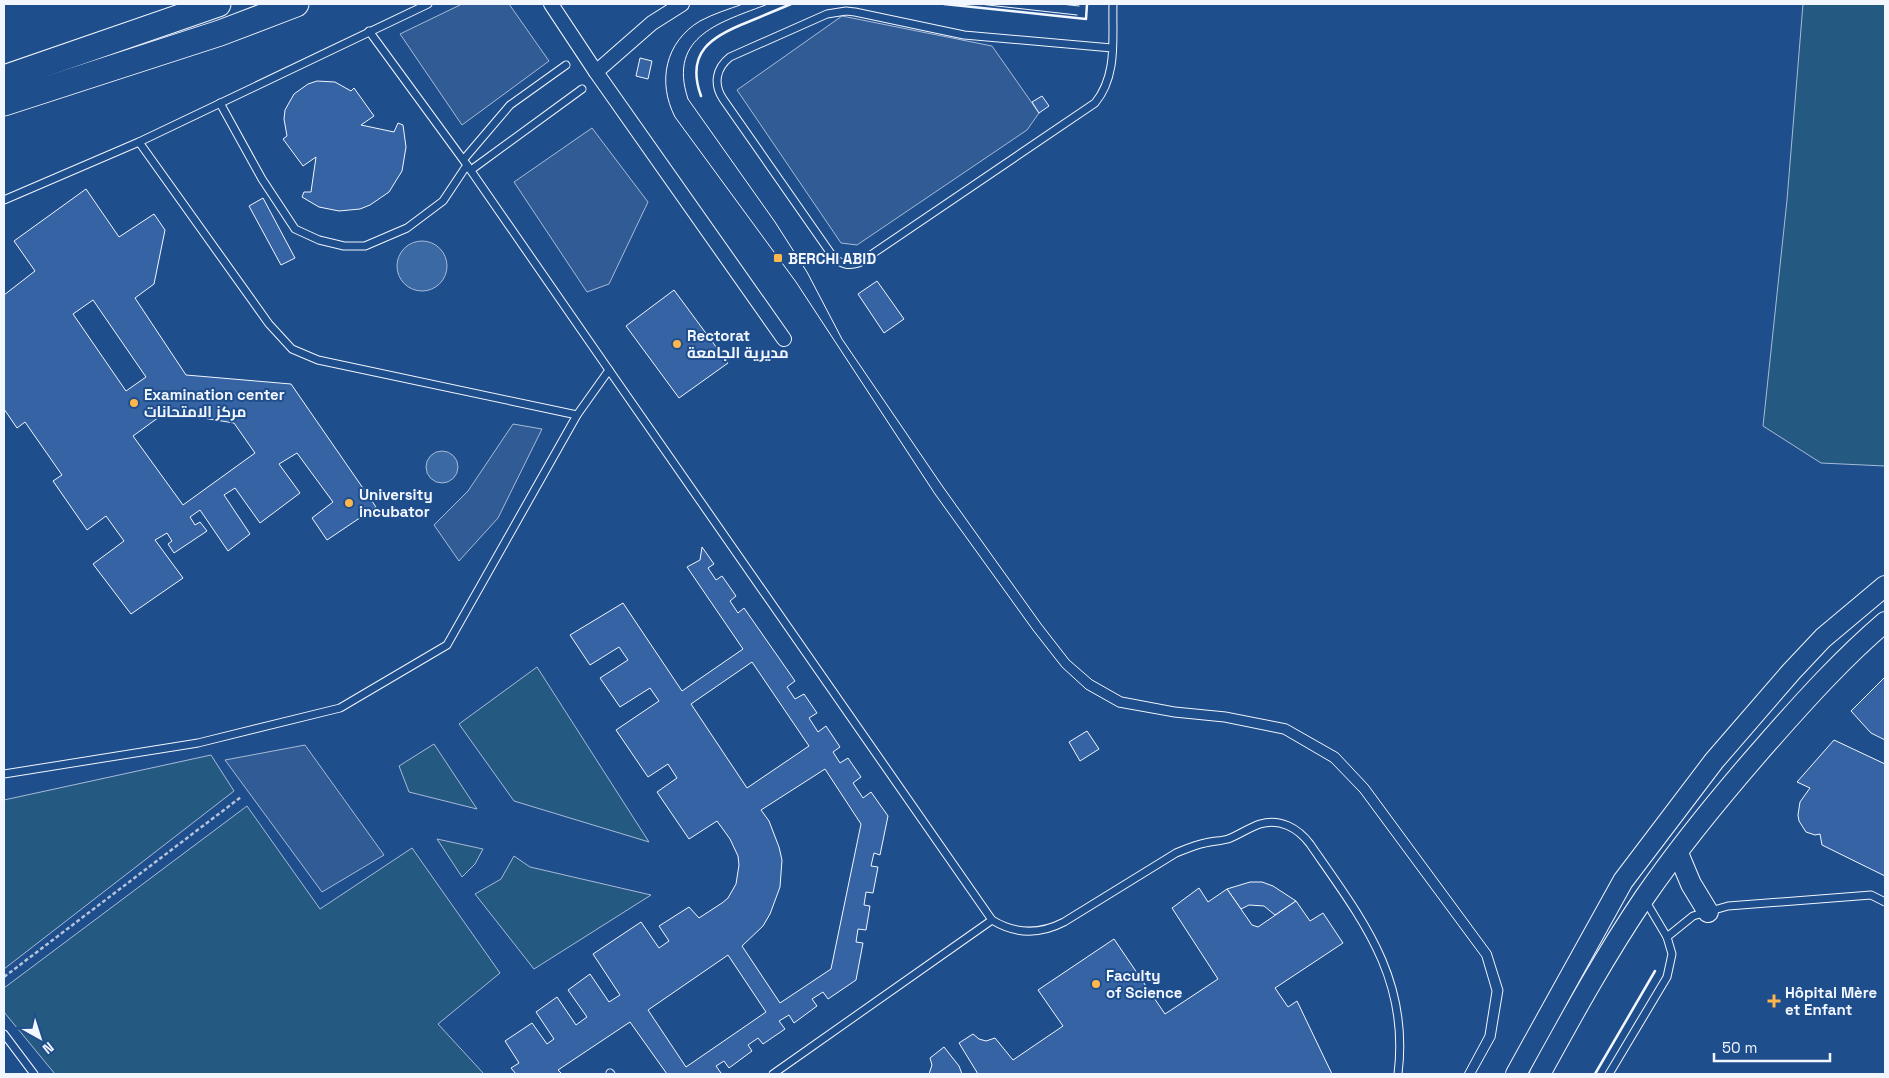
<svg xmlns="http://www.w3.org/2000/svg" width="1889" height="1078" font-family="'Space Grotesk',Cairo,sans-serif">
<rect width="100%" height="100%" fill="#1f4e8c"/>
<g fill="#245a82" stroke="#a8bbd7">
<polygon points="1803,4 1885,4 1885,466 1821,463 1763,426 1787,200"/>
<polygon points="537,667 649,842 514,801 459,724"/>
<polygon points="434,744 477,809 409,792 399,766"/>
<polygon points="211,755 234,791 4,969 4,800"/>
<polygon points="247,806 320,909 412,848 500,973 438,1024 484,1074 55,1074 4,1012 4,988"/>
<polygon points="437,839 483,849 475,864 462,877"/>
<polygon points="514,856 530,867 651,895 534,969 475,894 501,879"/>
</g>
<g fill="#305b95" stroke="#a8bbd7">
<polygon points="462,4 509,4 549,61 462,125 400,34"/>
<polygon points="842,16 992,46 1039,113 1027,130 857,245 841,243 737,90"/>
<polygon points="592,128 648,202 609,284 587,292 514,182"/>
<polygon points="513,424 542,429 498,518 459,561 434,525 468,491"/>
<polygon points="305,745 384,855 322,892 225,760"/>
</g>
<g fill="#3b69a3" stroke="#a8bbd7">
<circle cx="422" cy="266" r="25"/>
<circle cx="442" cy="467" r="16"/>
</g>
<g fill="#3563a3" stroke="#f2f6ff" fill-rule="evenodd">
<polygon points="640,58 652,61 648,79 636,76"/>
<polygon points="317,81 335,82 351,91 354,88 374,116 361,125 394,132 398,123 403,125 406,147 402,171 389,192 370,205 360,209 339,211 319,207 302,197 304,192 311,192 316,157 303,166 283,139 287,136 284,119 285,110 294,94 308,84"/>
<polygon points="1042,96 1049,106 1039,113 1032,102"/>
<path d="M86,189L119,237L154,214L165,230L154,284L135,298L186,375L291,384L376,507L327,540L312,518L333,502L297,453L279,464L300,493L260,523L235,488L224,495L250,534L228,551L200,510L190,517L195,525L200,522L207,531L174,553L168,544L172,541L167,533L155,540L183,578L131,614L93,564L124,541L106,516L87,530L53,481L62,475L25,422L17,428L4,409V295L35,271L14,241ZM93,300L146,377L126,391L73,314ZM166,412L234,423L255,453L183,505L133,436Z"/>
<polygon points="263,198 295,258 281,265 249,206"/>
<polygon points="877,281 904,319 884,333 858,294"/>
<polygon points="674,290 728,363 679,398 626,326"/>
<path d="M702,547L714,564L708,568L716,580L722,576L736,596L730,601L738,613L744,608L795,681L787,687L795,699L804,694L817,713L809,718L818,732L826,726L840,747L833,752L840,763L848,758L861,777L853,783L863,798L871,792L888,816L880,855L874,853L871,866L878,867L873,893L866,892L864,905L870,906L866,930L858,929L856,942L863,943L856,980L828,999L823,992L812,999L817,1006L794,1023L789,1015L779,1021L785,1029L763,1044L758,1038L748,1045L752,1051L729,1068L724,1061L716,1066L721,1073L719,1074H667L630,1022L558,1070L562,1074H516L511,1068L519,1063L505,1041L532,1023L547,1044L554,1039L536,1012L557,997L576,1025L587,1017L568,990L590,974L609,1002L620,995L593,954L641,922L659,948L669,941L659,926L689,907L699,918L722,903L728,898L736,884L739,865L738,856L730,839L717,821L689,839L657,792L677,778L668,764L648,777L616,730L659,701L650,688L620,707L600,678L628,660L619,647L590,665L570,635L623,603L682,691L743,649L687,567L700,560ZM752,662L809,746L747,788L691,704ZM825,769L861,824L831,969L780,1003L742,946L763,926L770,914L780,887L782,860L779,847L769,821L761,810ZM728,955L766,1012L686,1067L648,1010Z"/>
<polygon points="1885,677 1885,740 1871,733 1851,711"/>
<polygon points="1087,731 1099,749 1080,761 1069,742"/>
<polygon points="1834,740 1885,764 1885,876 1822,845 1820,834 1815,835 1806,832 1799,821 1798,815 1800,802 1810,788 1797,782"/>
<polygon points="1250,882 1262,882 1273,886 1296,901 1275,915 1264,906 1249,905 1241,909 1227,889"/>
<polygon points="1199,888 1208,902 1227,889 1252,925 1258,927 1296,901 1310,921 1323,913 1343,943 1275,988 1288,1007 1297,1001 1332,1074 978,1074 959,1043 973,1034 979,1039 986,1041 995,1038 1013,1060 1063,1026 1038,990 1114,939 1165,1014 1218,979 1172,908"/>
<polygon points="944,1047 959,1066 962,1074 929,1074 932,1065 930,1058"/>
</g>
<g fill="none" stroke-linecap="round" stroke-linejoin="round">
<defs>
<g id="lane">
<path d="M1112,48L964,35L855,12L846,11L827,14L730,57C716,68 713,84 723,99L834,258C843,265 849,266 859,263L1095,103C1118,75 1112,38 1113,4"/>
<polyline points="220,103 262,179 295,229 319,240 344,246 365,246 407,228 443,201 467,165 369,31"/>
<polyline points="139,142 269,324 292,349 318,360 577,415 609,370 467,165"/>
<polyline points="464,159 510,105 566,65"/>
<polyline points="471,170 582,89"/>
<polyline points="4,200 139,142 428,4"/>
<path d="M609,370L992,920C1015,934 1039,935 1064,922L1176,853C1186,849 1195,845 1205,843C1213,841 1221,841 1228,839C1239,835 1248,828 1260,824C1280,818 1298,828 1310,844C1361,918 1410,977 1398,1074"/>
<polyline points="4,774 198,743 340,708 447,645 577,415"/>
<polyline points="1667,937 1693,916 1728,906 1871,895 1885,902"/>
<polyline points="4,1034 34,1074"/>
<polyline points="610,1073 611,1074"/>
<polyline points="773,1074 992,920"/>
<polyline points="1609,1074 1667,977 1672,954 1667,937 1645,900"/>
</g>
<g id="street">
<polyline points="551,4 596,72 784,339"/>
<polyline points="596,72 652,23 682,4"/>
</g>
<g id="secondary">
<polyline points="1678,853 1691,884 1708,912"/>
<polyline points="1516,1074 1623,881 1714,761 1791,672 1823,638 1885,586"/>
<path d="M1540,1074C1573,1014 1606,954 1644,898C1682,843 1725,791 1769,741C1806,699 1843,658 1885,622"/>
</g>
<g id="highway">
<polyline points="4,78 218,4"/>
<polyline points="4,103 220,33 296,4"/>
</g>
</defs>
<use href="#lane" stroke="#f2f6ff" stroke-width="9"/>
<use href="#street" stroke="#f2f6ff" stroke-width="16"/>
<use href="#secondary" stroke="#f2f6ff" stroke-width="22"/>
<use href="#highway" stroke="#f2f6ff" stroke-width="27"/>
<polyline stroke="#b3c4dc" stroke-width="2.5" stroke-dasharray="4 2.5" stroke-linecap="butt" points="4,977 241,797"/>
<use href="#lane" stroke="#1f4e8c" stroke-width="7"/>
<use href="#street" stroke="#1f4e8c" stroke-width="14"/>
<use href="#secondary" stroke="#1f4e8c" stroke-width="20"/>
<use href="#highway" stroke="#1f4e8c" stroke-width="25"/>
<g stroke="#f2f6ff" stroke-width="1">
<path d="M743,4C729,9 713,14 700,21C665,42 657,82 675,117L796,282L935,494L1033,630L1062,667L1086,689L1118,707L1174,717L1224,722L1283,734L1331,762L1360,792L1482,957L1492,991L1485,1035L1464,1074"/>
<path d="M768,4C722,22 667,35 688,99L775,222L807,272L842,339L943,487L1041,624L1069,660L1092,680L1122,697L1175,707L1226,712L1287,724L1338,753L1368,785L1491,952L1503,990L1495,1038L1475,1074"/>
<polyline points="979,4 1077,15"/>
<polyline points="1061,4 1079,6"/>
</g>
<g stroke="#f2f6ff" stroke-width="2.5">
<polyline points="944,4 1086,19 1087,4"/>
<path d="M701,96C685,52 712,36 748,22C762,16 777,10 791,4"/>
<polyline points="1595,1074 1655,971"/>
</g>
</g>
<g fill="#ffb74d" stroke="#1f4e8c" stroke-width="2">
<rect x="773" y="253" width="10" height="10" rx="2.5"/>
<circle cx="677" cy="344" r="5"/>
<circle cx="134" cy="403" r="5"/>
<circle cx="349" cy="503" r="5"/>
<circle cx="1096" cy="984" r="5"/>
<path d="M1771.5 993.5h5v5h5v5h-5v5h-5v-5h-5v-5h5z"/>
</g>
<g text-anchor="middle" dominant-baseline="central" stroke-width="4" stroke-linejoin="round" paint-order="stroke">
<g font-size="15" font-weight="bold" fill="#f2f6ff" stroke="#1f4e8c" text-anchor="start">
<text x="788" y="258">BERCHI ABID</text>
<text x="687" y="335">Rectorat<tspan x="687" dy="17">مديرية الجامعة</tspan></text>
<text x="144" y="394">Examination center<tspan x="144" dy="17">مركز الامتحانات</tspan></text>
<text x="359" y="494">University<tspan x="359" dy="17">incubator</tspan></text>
<text x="1106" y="975">Faculty<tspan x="1106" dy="17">of Science</tspan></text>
<text x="1785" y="992">Hôpital Mère<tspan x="1785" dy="17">et Enfant</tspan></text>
</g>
</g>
<rect width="1889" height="1078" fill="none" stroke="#f2f6ff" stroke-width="10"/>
<g transform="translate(40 1038) rotate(141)" stroke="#1f4e8c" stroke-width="4" paint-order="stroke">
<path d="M0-4L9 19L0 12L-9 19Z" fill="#f2f6ff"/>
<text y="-8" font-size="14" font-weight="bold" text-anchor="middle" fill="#f2f6ff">N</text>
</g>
<path d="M1714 1053v8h116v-8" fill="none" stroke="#f2f6ff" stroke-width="2.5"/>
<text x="1722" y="1053" font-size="15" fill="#f2f6ff" stroke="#1f4e8c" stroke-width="4" paint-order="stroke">50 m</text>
</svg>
